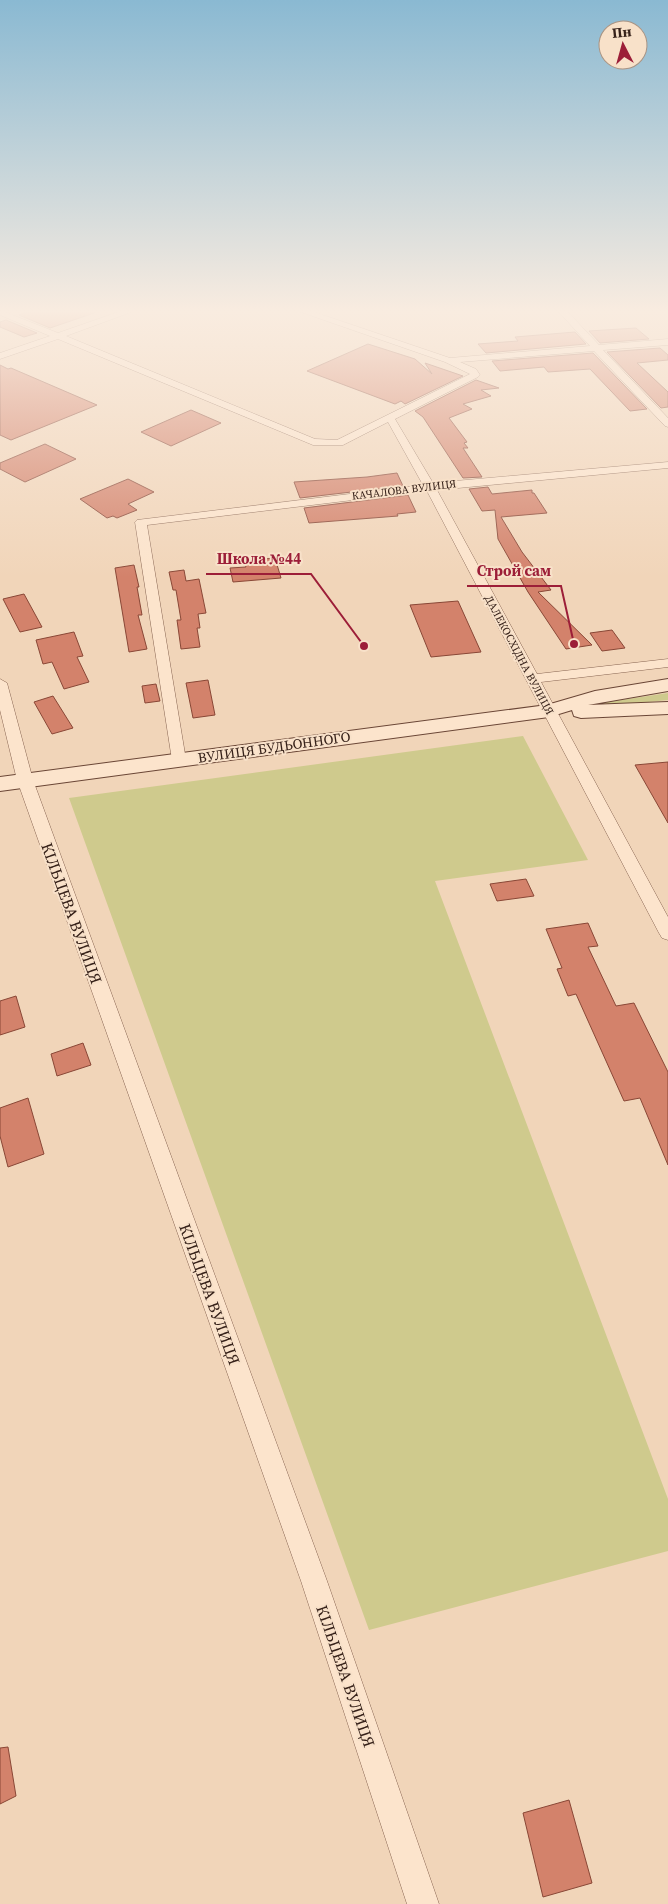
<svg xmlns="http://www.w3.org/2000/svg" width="668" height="1904" font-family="'Source Serif 4',serif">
<rect width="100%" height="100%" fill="#f1d5b9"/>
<g fill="#cfca8d">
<polygon points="668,693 668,700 589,708 588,705"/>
<polygon points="523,736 588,860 435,881 668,1499 668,1551 369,1630 69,798"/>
</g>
<g fill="#d3826b" stroke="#894736">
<polygon points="34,310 94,310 94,313 50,328 19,315"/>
<polygon points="6,320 37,333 24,337 0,327 0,322"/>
<polygon points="636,328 649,339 600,343 589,331"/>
<polygon points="575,332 586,344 486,353 478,344 518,341 515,337"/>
<polygon points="368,344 415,359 432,374 425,363 463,376 405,404 401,401 395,404 307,371"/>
<polygon points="660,348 668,355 668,360 637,363 668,392 668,407 661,408 607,352"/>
<polygon points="593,353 647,409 630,411 590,369 548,372 544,367 500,371 492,361"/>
<polygon points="0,365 8,369 11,368 97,405 11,440 0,435"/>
<polygon points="476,380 499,388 481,390 491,396 463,404 472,409 449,418 467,442 464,443 468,448 463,448 482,477 463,478 423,417 415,411"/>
<polygon points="191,410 221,423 171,446 141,432"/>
<polygon points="45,444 76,459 25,482 0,469 0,463"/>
<polygon points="397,473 403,486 300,498 294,482 367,477"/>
<polygon points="128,479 154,492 128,504 137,510 117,518 113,516 107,518 80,499"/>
<polygon points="488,487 492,494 532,490 532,493 534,493 547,513 501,517 522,552 551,590 538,592 592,645 566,649 528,592 498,539 495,510 482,511 469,489"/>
<polygon points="408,495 416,512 397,514 398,516 309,523 304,508"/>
<polygon points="275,558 281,578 233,582 230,568 246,567 244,561"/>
<polygon points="134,565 139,587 137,587 142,615 138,615 147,649 129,652 115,568"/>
<polygon points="184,570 186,581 199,579 206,613 198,614 200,628 197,628 200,647 181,649 177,620 181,620 176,590 173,590 169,572"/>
<polygon points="24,594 42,627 20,632 3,599"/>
<polygon points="458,601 481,652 431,657 410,605"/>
<polygon points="612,630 625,648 602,651 590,633"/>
<polygon points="74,632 83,656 77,657 89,682 64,689 52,662 43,664 36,640"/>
<polygon points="208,680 215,715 193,718 186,683"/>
<polygon points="156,684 160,701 145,703 142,686"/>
<polygon points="53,696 73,728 52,734 34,702"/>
<polygon points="668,762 668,823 635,765"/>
<polygon points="526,879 534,896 497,901 490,884"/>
<polygon points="588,923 598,946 588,947 616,1006 634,1003 668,1072 668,1165 640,1098 624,1101 576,994 568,996 557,969 562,968 546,929"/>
<polygon points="16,996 25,1027 0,1035 0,1001"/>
<polygon points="83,1043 91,1065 57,1076 51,1054"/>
<polygon points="28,1098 44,1154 8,1167 0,1136 0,1108"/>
<polygon points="8,1747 16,1796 0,1804 0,1748"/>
<polygon points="569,1800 592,1883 543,1897 523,1813"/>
</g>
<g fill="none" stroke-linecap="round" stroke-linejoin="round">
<defs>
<g id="minor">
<polygon points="0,310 58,333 124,310 137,310 66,336 315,439 337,440 470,374 445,362 295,310 308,310 450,358 590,346 557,310 566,310 599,345 668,339 668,345 603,350 668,418 668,427 665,426 594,351 460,362 476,369 480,375 478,377 395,419 433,483 668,462 668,468 437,490 537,674 668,659 668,667 541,682 668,917 668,940 662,938 659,933 427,491 147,525 186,760 184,763 174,763 172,760 135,522 137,520 423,485 388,422 343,445 313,445 58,339 0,359 0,353 50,336 0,315"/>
<polygon points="0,679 7,683 33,780 327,1581 439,1904 407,1904 301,1581 17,780 0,710"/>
</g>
<polygon id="secondary" points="668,679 668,691 588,705 668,702 668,714 581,718 574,716 572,710 549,717 0,791 0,777 547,705 595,691"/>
</defs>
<use href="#minor" stroke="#886552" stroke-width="1"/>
<use href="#secondary" stroke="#6a4636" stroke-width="2"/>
<use href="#minor" fill="#fce4cc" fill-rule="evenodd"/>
<use href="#secondary" fill="#fce4cc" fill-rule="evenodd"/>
</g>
<linearGradient id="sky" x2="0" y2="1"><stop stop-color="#8ab9d2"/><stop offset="0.54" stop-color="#f9ece0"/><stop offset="1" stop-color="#f9ece0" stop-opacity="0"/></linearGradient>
<rect width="668" height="577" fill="url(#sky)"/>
<g text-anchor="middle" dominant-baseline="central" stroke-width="4" stroke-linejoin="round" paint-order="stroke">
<g font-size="11" fill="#362119" stroke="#f8e1c9">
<text transform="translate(404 490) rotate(-7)">КАЧАЛОВА ВУЛИЦЯ</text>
<text transform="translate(519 655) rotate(62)">ДАЛЕКОСХІДНА ВУЛИЦЯ</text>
</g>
<g font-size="14" fill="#362119" stroke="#f8e1c9">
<text transform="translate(274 747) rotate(-8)">ВУЛИЦЯ БУДЬОННОГО</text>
</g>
<g font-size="16" fill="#362119" stroke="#f8e1c9">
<text transform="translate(72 913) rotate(70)">КІЛЬЦЕВА ВУЛИЦЯ</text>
<text transform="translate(210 1294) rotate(70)">КІЛЬЦЕВА ВУЛИЦЯ</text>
<text transform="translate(346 1676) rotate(71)">КІЛЬЦЕВА ВУЛИЦЯ</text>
</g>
</g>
<path fill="none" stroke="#9c1e38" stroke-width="2" d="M364 646L311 574H206M574 644L561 586H467"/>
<g fill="#9c1e38" stroke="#f8e1c9" stroke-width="2">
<circle cx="364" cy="646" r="5"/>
<circle cx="574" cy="644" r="5"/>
</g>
<g font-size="15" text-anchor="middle" font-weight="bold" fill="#9c1e38" stroke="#f8e1c9" stroke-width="4" stroke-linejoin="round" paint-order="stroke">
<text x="259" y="564">Школа №44</text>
<text x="514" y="576">Строй сам</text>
</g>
<g transform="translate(623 45) rotate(354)"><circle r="24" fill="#f8e1c9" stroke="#aa9483"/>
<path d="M0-4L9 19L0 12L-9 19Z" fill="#9c1e38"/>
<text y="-8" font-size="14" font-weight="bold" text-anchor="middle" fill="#362119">Пн</text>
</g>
</svg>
